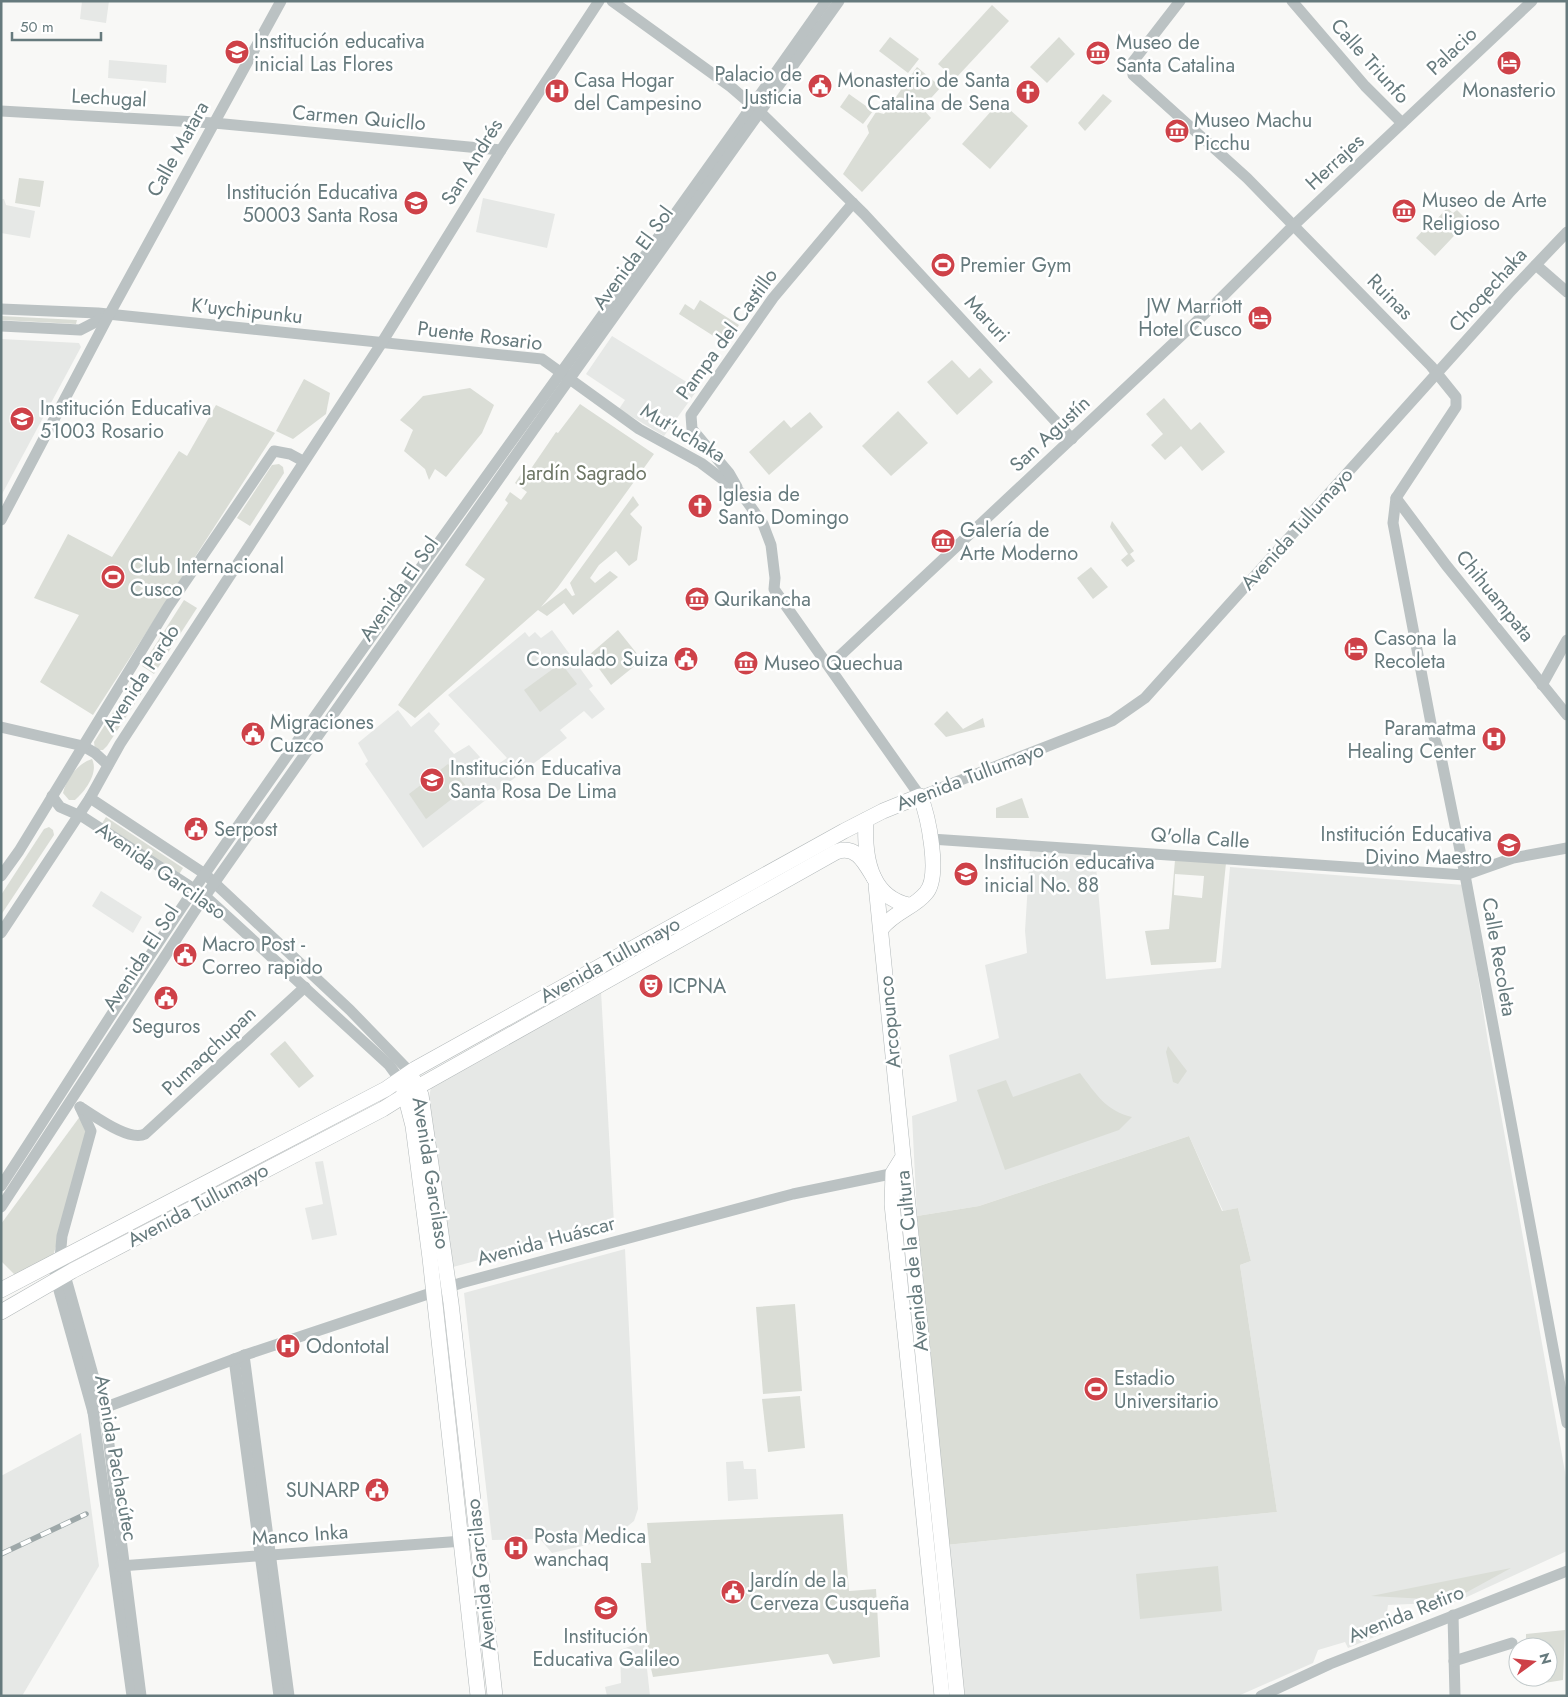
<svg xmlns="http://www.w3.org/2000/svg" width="1568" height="1697" font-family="Jost,sans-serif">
<rect width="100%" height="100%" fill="#f8f8f6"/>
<g fill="#e6e8e6">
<polygon points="82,1 109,1 106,23 80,19"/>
<polygon points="109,60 167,65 166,83 108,78"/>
<polygon points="483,198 555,214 547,248 476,232"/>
<polygon points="1,199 4,199 6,205 35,211 30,238 1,233"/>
<polygon points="612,336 698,389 664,436 619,409 625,400 586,374"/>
<polygon points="1,339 79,343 81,347 1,496"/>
<polygon points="552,630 593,686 589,689 605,709 592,719 584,711 560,730 567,738 423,848 365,764 368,761 358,743 398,710 411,727 429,712 440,724 434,731 454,754 469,745 491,769 507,758 448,695 525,632 529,637 535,632 541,638"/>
<polygon points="1030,851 1095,855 1106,979 1221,968 1230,867 1464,885 1488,1042 1567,1483 1567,1551 1456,1602 1388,1605 1384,1633 1348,1648 1345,1642 1318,1650 1313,1663 1238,1696 963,1696 946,1545 1277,1512 1240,1265 1251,1261 1238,1208 1223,1211 1189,1136 979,1206 917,1216 912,1116 957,1101 949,1055 999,1038 985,965 1027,953 1025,931"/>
<polygon points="101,891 142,917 133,933 92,906"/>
<polygon points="601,991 614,1224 453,1267 429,1098 431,1087"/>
<polygon points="323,1161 337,1235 312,1240 305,1208 323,1204 315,1162"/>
<polygon points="625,1249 638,1509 634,1521 612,1539 552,1553 540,1539 492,1540 464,1293"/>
<polygon points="81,1433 99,1566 22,1696 1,1696 1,1476"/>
<polygon points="743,1461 744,1469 756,1469 758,1499 728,1501 726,1462"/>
<polygon points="644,1641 650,1696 607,1696 605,1687 621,1683 620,1650"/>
</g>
<g fill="#daddd6" fill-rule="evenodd">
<polygon points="992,5 1009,21 955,79 938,64"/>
<polygon points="890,37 919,59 908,73 879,51"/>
<polygon points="1059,37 1075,54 1047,83 1030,67"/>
<polygon points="917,67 941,87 922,108 931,118 862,192 843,174 869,133 867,126 876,112 884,114"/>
<polygon points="849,94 873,111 863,124 840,107"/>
<polygon points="1103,94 1112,101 1085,131 1078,123"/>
<polygon points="1000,101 1028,126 990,169 962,144"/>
<polygon points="19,178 44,181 40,207 15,203"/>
<polygon points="1447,208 1453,213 1457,210 1468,221 1435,256 1416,238 1425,228 1427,230"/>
<polygon points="700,300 739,325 726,344 679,314 685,304 694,310"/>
<polygon points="1,316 77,320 76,324 1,320"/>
<polygon points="952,360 969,378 980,368 993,382 957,415 927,382"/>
<polygon points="304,379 330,393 326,414 293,439 276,431"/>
<polygon points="470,388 494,405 482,433 446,477 435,469 429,480 425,469 404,451 413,430 400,420 423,396"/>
<polygon points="1164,398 1191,430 1200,422 1225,452 1202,471 1181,446 1165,460 1151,445 1163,434 1146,414"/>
<polygon points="580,404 654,454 558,587 541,607 566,588 572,596 575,595 570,583 633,496 639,505 630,514 642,527 637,560 629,566 616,551 599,565 590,578 595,583 610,571 618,577 573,615 564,603 547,616 538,610 415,718 398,705 485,579 465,565 508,503 505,500 510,492 521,500 527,492 515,483 521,474 526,476 556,432 558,433"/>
<polygon points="216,405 275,433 93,715 40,682 79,615 34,598 68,534 112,557 179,451 187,456"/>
<polygon points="898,411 928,443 891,476 862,446"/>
<polygon points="810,412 823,427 769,475 749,452 784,420 791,428"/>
<polygon points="279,464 283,467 284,473 250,526 237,518 272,465"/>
<polygon points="1112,521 1134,551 1130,554 1135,561 1127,567 1121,560 1128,554 1110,527"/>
<polygon points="1091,567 1108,587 1093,599 1077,578"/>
<polygon points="184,600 197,608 154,674 142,666"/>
<polygon points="618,630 642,660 611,685 589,655"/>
<polygon points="561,663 577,684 540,712 524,690"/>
<polygon points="131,684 143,691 107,746 103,750 95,750 94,742"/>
<polygon points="947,711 963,729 983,718 985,727 946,737 934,724"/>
<path d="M92,759C99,773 85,791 75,800H69L63,793C66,779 78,763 92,759Z"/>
<polygon points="448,764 467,787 426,819 409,794"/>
<polygon points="1022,798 1029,818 996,818 996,808"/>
<polygon points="106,817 183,868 178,876 101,825"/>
<polygon points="49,827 53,830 54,835 1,915 1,895 44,829"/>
<path d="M1175,860L1226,863L1216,962L1151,965L1145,931L1169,929ZM1175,874L1204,876L1202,898L1174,895Z"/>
<polygon points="285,1041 314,1076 299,1088 270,1054"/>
<polygon points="1168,1046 1187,1071 1178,1084 1173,1082 1166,1052"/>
<path d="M1080,1073C1096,1094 1106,1111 1132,1117L1119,1130L1005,1170L977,1090L1006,1080L1013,1097Z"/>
<polygon points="81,1115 88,1129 63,1224 52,1259 18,1278 1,1261 1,1224"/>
<polygon points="1189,1136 1222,1211 1238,1208 1251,1261 1240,1265 1277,1512 946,1545 917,1216 979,1206"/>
<polygon points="795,1304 802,1391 763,1394 756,1307"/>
<polygon points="800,1396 805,1448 768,1452 762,1399"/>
<polygon points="843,1514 849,1591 876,1589 880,1657 833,1664 828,1654 653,1677 649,1660 641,1563 651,1563 647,1523"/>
<polygon points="1218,1566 1222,1611 1140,1619 1136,1574"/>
<polygon points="1511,1568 1458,1597 1445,1600 1371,1596"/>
<polygon points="1565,1630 1563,1680 1526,1686 1526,1677 1548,1677 1548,1647 1526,1647 1526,1634"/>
</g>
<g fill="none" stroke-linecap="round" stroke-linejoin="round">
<defs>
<g id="major">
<path d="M866,820C864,854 869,897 909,905"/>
<polyline points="876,885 957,1696"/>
<polyline points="413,1079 421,1095 451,1303 495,1696"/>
<polyline points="403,1087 413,1126 430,1258 478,1696"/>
<polyline points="901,1160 893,1173 892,1204 942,1696"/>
<path d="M1,1290L386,1089L415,1069L844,831L883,811L920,796C928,815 941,876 926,893C914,908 895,911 881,929"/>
<path d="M1,1312L72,1271L383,1109L423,1084L836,852C856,844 865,863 874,878"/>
</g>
</defs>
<use href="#major" stroke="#b2b8b9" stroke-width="16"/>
<g stroke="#bbc2c3" stroke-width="11">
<polyline points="612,1 731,87 760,112 864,214 1072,439"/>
<polyline points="1180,1 1132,63 1133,75 1247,178 1431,366 1456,397 1456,407 1396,498 1393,523 1433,734 1441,757 1465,875 1567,1423"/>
<polyline points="1292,1 1365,86 1402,123"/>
<polyline points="1,111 214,123 501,150"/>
<polyline points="1536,265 1567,292"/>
<polyline points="1,309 98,313 542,359 639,429 701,463 741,493 763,524 771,545 775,578 774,589 920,796 1112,721 1145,698 1509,293 1567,232"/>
<polyline points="1,326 80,330 109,315"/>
<polyline points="737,487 729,473 692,429 691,415 773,298 853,203"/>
<polyline points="1396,498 1446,565 1567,715"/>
<polyline points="1,520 109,315 281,1"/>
<polyline points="829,666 1213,306 1293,226 1532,1"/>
<polyline points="1542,685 1567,640"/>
<polyline points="1,727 83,746 95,753 108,765"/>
<polyline points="52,796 60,807 83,817 205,896 389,1065 400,1080"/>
<polyline points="90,798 205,874 350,1010 410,1072"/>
<polyline points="931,839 1465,875 1513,858 1567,848"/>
<polyline points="1,876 19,851 168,607 274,451 290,454 303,461"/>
<polyline points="1,933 90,798 120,744 381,344 501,150 599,1"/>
<polyline points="80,1107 91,1131 62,1236 60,1259 55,1276 93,1412 132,1696"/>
<path d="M80,1107C95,1116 129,1142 145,1134L305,987"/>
<path d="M1,1186C66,1087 128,986 195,888C401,589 618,298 826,1"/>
<polyline points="1,1207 196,909 558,395 839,1"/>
<polyline points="63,1268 106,1421 141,1696"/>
<polyline points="244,1355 289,1696"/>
<polyline points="234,1359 279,1696"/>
<polyline points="93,1412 248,1354 461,1283 793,1194 900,1172"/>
<polyline points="120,1566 477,1540"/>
<polyline points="1453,1615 1455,1696"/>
<polyline points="1454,1661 1512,1643"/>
<polyline points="1261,1696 1330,1664 1567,1571"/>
</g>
<use href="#major" stroke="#fff" stroke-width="15"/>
<defs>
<polyline id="rail" points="1,1554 86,1514"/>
</defs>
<use href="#rail" stroke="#9ea8a9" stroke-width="5.5"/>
<use href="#rail" stroke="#fff" stroke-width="4" stroke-dasharray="11" stroke-linecap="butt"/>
</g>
<defs>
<symbol id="school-disc" viewBox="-11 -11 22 22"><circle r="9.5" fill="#ce4148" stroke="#fff"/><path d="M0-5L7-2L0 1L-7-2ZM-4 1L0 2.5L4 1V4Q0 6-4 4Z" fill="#fff"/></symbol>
<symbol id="museum-disc" viewBox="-11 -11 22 22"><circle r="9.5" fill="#ce4148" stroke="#fff"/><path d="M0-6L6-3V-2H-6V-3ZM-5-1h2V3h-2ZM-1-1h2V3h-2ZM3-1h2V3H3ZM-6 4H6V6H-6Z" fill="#fff"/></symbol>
<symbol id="hotel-disc" viewBox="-11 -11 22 22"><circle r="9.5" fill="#ce4148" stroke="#fff"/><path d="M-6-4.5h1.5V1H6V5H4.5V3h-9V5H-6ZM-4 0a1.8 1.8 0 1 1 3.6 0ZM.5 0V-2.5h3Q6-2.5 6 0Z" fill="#fff"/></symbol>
<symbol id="civic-disc" viewBox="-11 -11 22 22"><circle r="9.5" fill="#ce4148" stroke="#fff"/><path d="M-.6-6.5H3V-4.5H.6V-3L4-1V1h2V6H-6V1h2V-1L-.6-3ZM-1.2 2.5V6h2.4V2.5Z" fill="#fff"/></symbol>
<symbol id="hospital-disc" viewBox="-11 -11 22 22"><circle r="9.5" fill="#ce4148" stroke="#fff"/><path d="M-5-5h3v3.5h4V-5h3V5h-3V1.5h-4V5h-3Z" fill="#fff"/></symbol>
<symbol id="church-disc" viewBox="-11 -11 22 22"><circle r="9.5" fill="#ce4148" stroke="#fff"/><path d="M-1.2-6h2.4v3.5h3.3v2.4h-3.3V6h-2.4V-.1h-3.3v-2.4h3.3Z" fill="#fff"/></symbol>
<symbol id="stadium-disc" viewBox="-11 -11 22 22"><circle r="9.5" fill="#ce4148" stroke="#fff"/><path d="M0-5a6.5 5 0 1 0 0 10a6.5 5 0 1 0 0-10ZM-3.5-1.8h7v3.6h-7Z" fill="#fff"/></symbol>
<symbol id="theatre-disc" viewBox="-11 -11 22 22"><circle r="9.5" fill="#ce4148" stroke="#fff"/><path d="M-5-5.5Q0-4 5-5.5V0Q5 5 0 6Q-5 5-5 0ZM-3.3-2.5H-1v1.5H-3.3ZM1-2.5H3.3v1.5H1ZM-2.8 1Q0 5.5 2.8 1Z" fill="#fff"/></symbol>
</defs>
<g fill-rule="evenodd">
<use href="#school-disc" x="223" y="38" width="28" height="28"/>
<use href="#museum-disc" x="1084" y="39" width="28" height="28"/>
<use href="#hotel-disc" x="1495" y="49" width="28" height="28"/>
<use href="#civic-disc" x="806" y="72" width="28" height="28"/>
<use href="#hospital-disc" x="543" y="77" width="28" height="28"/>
<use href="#church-disc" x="1014" y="78" width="28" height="28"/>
<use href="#museum-disc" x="1163" y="117" width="28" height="28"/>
<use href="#school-disc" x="402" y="189" width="28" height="28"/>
<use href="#museum-disc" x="1390" y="197" width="28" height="28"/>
<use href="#stadium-disc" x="929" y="251" width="28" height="28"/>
<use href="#hotel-disc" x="1246" y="304" width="28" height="28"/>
<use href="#school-disc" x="8" y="405" width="28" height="28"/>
<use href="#church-disc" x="686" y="492" width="28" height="28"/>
<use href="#museum-disc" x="929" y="527" width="28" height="28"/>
<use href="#stadium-disc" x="99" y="563" width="28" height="28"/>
<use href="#museum-disc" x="683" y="585" width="28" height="28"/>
<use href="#hotel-disc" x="1342" y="635" width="28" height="28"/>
<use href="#civic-disc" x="672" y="645" width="28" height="28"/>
<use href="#museum-disc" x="732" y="649" width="28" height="28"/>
<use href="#civic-disc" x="239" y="720" width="28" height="28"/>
<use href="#hospital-disc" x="1480" y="725" width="28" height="28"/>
<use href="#school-disc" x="418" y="766" width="28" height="28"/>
<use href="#civic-disc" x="182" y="815" width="28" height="28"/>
<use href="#school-disc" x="1495" y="831" width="28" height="28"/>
<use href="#school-disc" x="952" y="860" width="28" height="28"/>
<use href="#civic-disc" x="171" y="941" width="28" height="28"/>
<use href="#theatre-disc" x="637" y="972" width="28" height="28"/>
<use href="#civic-disc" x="152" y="984" width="28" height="28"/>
<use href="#hospital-disc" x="274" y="1332" width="28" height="28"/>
<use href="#stadium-disc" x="1082" y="1375" width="28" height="28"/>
<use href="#civic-disc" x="363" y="1476" width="28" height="28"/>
<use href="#hospital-disc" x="502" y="1534" width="28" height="28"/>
<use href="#civic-disc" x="719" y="1578" width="28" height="28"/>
<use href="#school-disc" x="592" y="1594" width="28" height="28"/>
</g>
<g text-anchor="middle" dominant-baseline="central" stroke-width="5" stroke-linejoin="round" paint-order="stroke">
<g font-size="20" fill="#667a7d" stroke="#fff" text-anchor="start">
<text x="254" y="41">Institución educativa<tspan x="254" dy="23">inicial Las Flores</tspan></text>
<text x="1116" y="42">Museo de<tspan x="1116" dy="23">Santa Catalina</tspan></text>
<text x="802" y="74" text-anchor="end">Palacio de<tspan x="802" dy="23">Justicia</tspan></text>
<text x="574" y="80">Casa Hogar<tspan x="574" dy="23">del Campesino</tspan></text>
<text x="1010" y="80" text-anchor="end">Monasterio de Santa<tspan x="1010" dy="23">Catalina de Sena</tspan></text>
<text x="1509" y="90" text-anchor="middle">Monasterio</text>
<text x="1194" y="120">Museo Machu<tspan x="1194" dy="23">Picchu</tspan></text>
<text x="398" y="192" text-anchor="end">Institución Educativa<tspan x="398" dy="23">50003 Santa Rosa</tspan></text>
<text x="1422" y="200">Museo de Arte<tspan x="1422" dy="23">Religioso</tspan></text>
<text x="960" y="265">Premier Gym</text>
<text x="1242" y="306" text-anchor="end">JW Marriott<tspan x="1242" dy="23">Hotel Cusco</tspan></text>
<text x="40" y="408">Institución Educativa<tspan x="40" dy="23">51003 Rosario</tspan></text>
<text x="718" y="494">Iglesia de<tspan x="718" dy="23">Santo Domingo</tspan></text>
<text x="960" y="530">Galería de<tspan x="960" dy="23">Arte Moderno</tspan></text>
<text x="130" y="566">Club Internacional<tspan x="130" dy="23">Cusco</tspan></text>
<text x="714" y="599">Qurikancha</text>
<text x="1374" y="638">Casona la<tspan x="1374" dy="23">Recoleta</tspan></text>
<text x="668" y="659" text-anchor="end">Consulado Suiza</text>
<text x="764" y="663">Museo Quechua</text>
<text x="270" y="722">Migraciones<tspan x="270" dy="23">Cuzco</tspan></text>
<text x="1476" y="728" text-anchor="end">Paramatma<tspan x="1476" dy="23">Healing Center</tspan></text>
<text x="450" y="768">Institución Educativa<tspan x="450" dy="23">Santa Rosa De Lima</tspan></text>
<text x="214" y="829">Serpost</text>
<text x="1492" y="834" text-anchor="end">Institución Educativa<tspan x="1492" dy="23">Divino Maestro</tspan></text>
<text x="984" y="862">Institución educativa<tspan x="984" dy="23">inicial No. 88</tspan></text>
<text x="202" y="944">Macro Post -<tspan x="202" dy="23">Correo rapido</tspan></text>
<text x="668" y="986">ICPNA</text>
<text x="166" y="1026" text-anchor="middle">Seguros</text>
<text x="306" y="1346">Odontotal</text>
<text x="1114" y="1378">Estadio<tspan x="1114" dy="23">Universitario</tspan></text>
<text x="360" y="1490" text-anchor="end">SUNARP</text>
<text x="534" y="1536">Posta Medica<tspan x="534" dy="23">wanchaq</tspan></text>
<text x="750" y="1580">Jardín de la<tspan x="750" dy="23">Cerveza Cusqueña</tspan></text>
<text x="606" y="1636" text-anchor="middle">Institución<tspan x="606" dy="23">Educativa Galileo</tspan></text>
</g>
<g font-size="20" fill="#667a7d" stroke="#fff">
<text transform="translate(1452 51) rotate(-43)">Palacio</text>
<text transform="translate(1370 61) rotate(48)">Calle Triunfo</text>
<text transform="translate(109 98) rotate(3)">Lechugal</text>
<text transform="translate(359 118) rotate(5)">Carmen Quicllo</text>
<text transform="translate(178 149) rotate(-61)">Calle Matara</text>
<text transform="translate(472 162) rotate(-58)">San Andrés</text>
<text transform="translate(1335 162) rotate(-43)">Herrajes</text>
<text transform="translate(633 258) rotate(-54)">Avenida El Sol</text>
<text transform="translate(1488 290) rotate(-48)">Choqechaka</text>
<text transform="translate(1390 297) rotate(45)">Ruinas</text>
<text transform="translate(247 311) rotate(6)">K'uychipunku</text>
<text transform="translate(987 319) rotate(47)">Maruri</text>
<text transform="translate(727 334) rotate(-54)">Pampa del Castillo</text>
<text transform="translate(480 336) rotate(7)">Puente Rosario</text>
<text transform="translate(683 433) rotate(31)">Mut'uchaka</text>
<text transform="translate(1050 434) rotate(-43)">San Agustín</text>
<text transform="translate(1297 529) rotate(-48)">Avenida Tullumayo</text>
<text transform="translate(399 589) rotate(-55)">Avenida El Sol</text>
<text transform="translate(1495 596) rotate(51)">Chihuampata</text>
<text transform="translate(141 678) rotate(-57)">Avenida Pardo</text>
<text transform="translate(970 777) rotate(-21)">Avenida Tullumayo</text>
<text transform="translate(1200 838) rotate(4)">Q'olla Calle</text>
<text transform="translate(161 871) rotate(35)">Avenida Garcilaso</text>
<text transform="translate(1499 957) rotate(80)">Calle Recoleta</text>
<text transform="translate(141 958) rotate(-57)">Avenida El Sol</text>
<text transform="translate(610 960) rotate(-29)">Avenida Tullumayo</text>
<text transform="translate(890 1022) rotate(-95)">Arcopunco</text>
<text transform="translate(209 1051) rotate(-43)">Pumaqchupan</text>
<text transform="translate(431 1173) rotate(81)">Avenida Garcilaso</text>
<text transform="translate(198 1205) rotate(-28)">Avenida Tullumayo</text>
<text transform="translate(546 1241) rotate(-15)">Avenida Huáscar</text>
<text transform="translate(912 1261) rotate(-96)">Avenida de la Cultura</text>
<text transform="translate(116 1458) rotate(80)">Avenida Pachacútec</text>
<text transform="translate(300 1535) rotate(-4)">Manco Inka</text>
<text transform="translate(481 1575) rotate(-96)">Avenida Garcilaso</text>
<text transform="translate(1406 1614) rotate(-22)">Avenida Retiro</text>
</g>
<g font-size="20" fill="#6d7665" stroke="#fff">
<text x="584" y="473">Jardín Sagrado</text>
</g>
</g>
<rect width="1568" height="1697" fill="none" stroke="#667a7d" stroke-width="5"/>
<g transform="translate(1533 1662) rotate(75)"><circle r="24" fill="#ffffff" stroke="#c2cacb"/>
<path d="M0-4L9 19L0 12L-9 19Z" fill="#ce4148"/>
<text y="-8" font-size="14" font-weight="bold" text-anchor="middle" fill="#667a7d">N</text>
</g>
<path d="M12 32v8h89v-8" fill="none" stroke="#667a7d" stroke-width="2.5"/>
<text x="20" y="32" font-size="15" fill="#667a7d" stroke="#ffffff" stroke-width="4" paint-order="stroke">50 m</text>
</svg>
